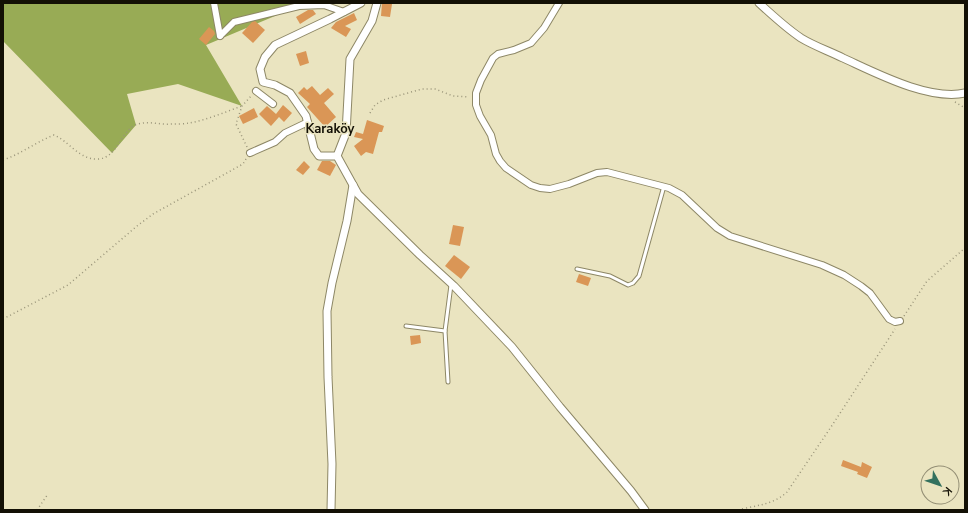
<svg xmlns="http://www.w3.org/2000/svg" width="968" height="513" font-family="'Nunito Sans',sans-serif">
<rect width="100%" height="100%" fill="#eae4c0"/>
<polygon fill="#98ab55" points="3,3 313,3 299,6 206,45 242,106 178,84 127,94 136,125 112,153 3,41"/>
<g fill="#da9656">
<polygon points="382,3 392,4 390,17 381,16"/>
<polygon points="308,10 313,10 316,14 300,24 296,17"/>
<polygon points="354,13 357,20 345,26 351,29 346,37 331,28 336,22"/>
<polygon points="255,21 265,30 253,43 242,33 252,22"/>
<polygon points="209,27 214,31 215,34 206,45 199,39"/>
<polygon points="306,51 309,63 300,66 296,54"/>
<polygon points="312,86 320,95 328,88 334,94 324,103 336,117 325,127 307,107 310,104 298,93 304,87 307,90"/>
<polygon points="283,105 292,113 284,122 279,117 271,126 259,114 267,106 276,114"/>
<polygon points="254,108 258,117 243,124 239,116"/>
<polygon points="367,120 384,126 382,132 379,132 373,154 366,152 361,156 354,146 363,139 354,137 356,132 363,134"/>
<polygon points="304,161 310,167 303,175 296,170"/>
<polygon points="322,161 330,161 336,165 330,176 317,170"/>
<polygon points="453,225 464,227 460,246 449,244"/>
<polygon points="454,255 470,267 461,279 445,266"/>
<polygon points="579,274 591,278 588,286 576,282"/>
<polygon points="420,335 421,343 411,345 410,336"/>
<polygon points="843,460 861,467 862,462 872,467 867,478 857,474 858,472 841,466"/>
</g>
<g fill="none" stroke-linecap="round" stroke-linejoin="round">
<defs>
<g id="service">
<polyline points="577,269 610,276 628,285 633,283 639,276 664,186"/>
<polyline points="406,326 445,331"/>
<polyline points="448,382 445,331 451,285"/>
</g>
<g id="minor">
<polyline points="214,3 220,36"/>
<polyline points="559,3 544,28 531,43 514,50 498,54 493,58 481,80 476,93 476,105 480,116 491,135 496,154 500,161 506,168 531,185 540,188 550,189 569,184 597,173 607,172 669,188 682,195 717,228 730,236 822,265 844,275 861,286 870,293 889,319 895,322 900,321"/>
<polyline points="220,36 234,22 299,6 324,5 344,12"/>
<polyline points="256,91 273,104"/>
<polyline points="250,153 275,142 285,133 308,122"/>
</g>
<g id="tertiary">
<polyline points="361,3 330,19 275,45 265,57 260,69 263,82 275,85 290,93 306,116 314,149 319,156 337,156 358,194 420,255 454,286 512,347 560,407 631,491 645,510"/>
<path d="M759,3C772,15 786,28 801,38C814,46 829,51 843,58C876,73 929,101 965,93"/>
<polyline points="337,156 346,133 350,59 372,21 377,3"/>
<polyline points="331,510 332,464 328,377 327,311 332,283 347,221 353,185"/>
</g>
</defs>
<use href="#service" stroke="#8d8766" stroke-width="5"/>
<use href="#minor" stroke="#8d8766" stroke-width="8"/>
<use href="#tertiary" stroke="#8d8766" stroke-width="9"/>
<g stroke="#9a957a" stroke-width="1.5" stroke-dasharray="1 3" stroke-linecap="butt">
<polyline points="955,102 965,108"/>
<polyline points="370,113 375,105 383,100 422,89 435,89 453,96 469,97"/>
<polyline points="247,147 236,124 242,106 251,96"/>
<path d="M3,160C21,154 36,142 54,135C69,141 79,160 98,159C117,158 120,133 135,125C147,120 159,125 171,124C177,124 184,124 189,123C207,120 225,112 242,106"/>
<polyline points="904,316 927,281 965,248"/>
<polyline points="3,319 68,285 137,226 153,214 243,164 246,159"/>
<path d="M742,509C759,505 774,504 787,492L831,427L895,329"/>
<polyline points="37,510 48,494"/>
</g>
<use href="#service" stroke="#fff" stroke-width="3"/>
<use href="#minor" stroke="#fff" stroke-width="6"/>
<use href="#tertiary" stroke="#fff" stroke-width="7"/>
</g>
<g text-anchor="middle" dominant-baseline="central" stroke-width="3" stroke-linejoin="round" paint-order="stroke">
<g font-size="13" font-weight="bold" fill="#131005" stroke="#eae4c0">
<text x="330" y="129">Karaköy</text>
</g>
</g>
<rect width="968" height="513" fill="none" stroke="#131005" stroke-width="8"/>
<g transform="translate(940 485) rotate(130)"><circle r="19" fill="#eae4c0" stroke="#948f75"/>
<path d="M0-3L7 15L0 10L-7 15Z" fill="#33715e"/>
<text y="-6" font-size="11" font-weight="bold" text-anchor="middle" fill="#131005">K</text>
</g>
</svg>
